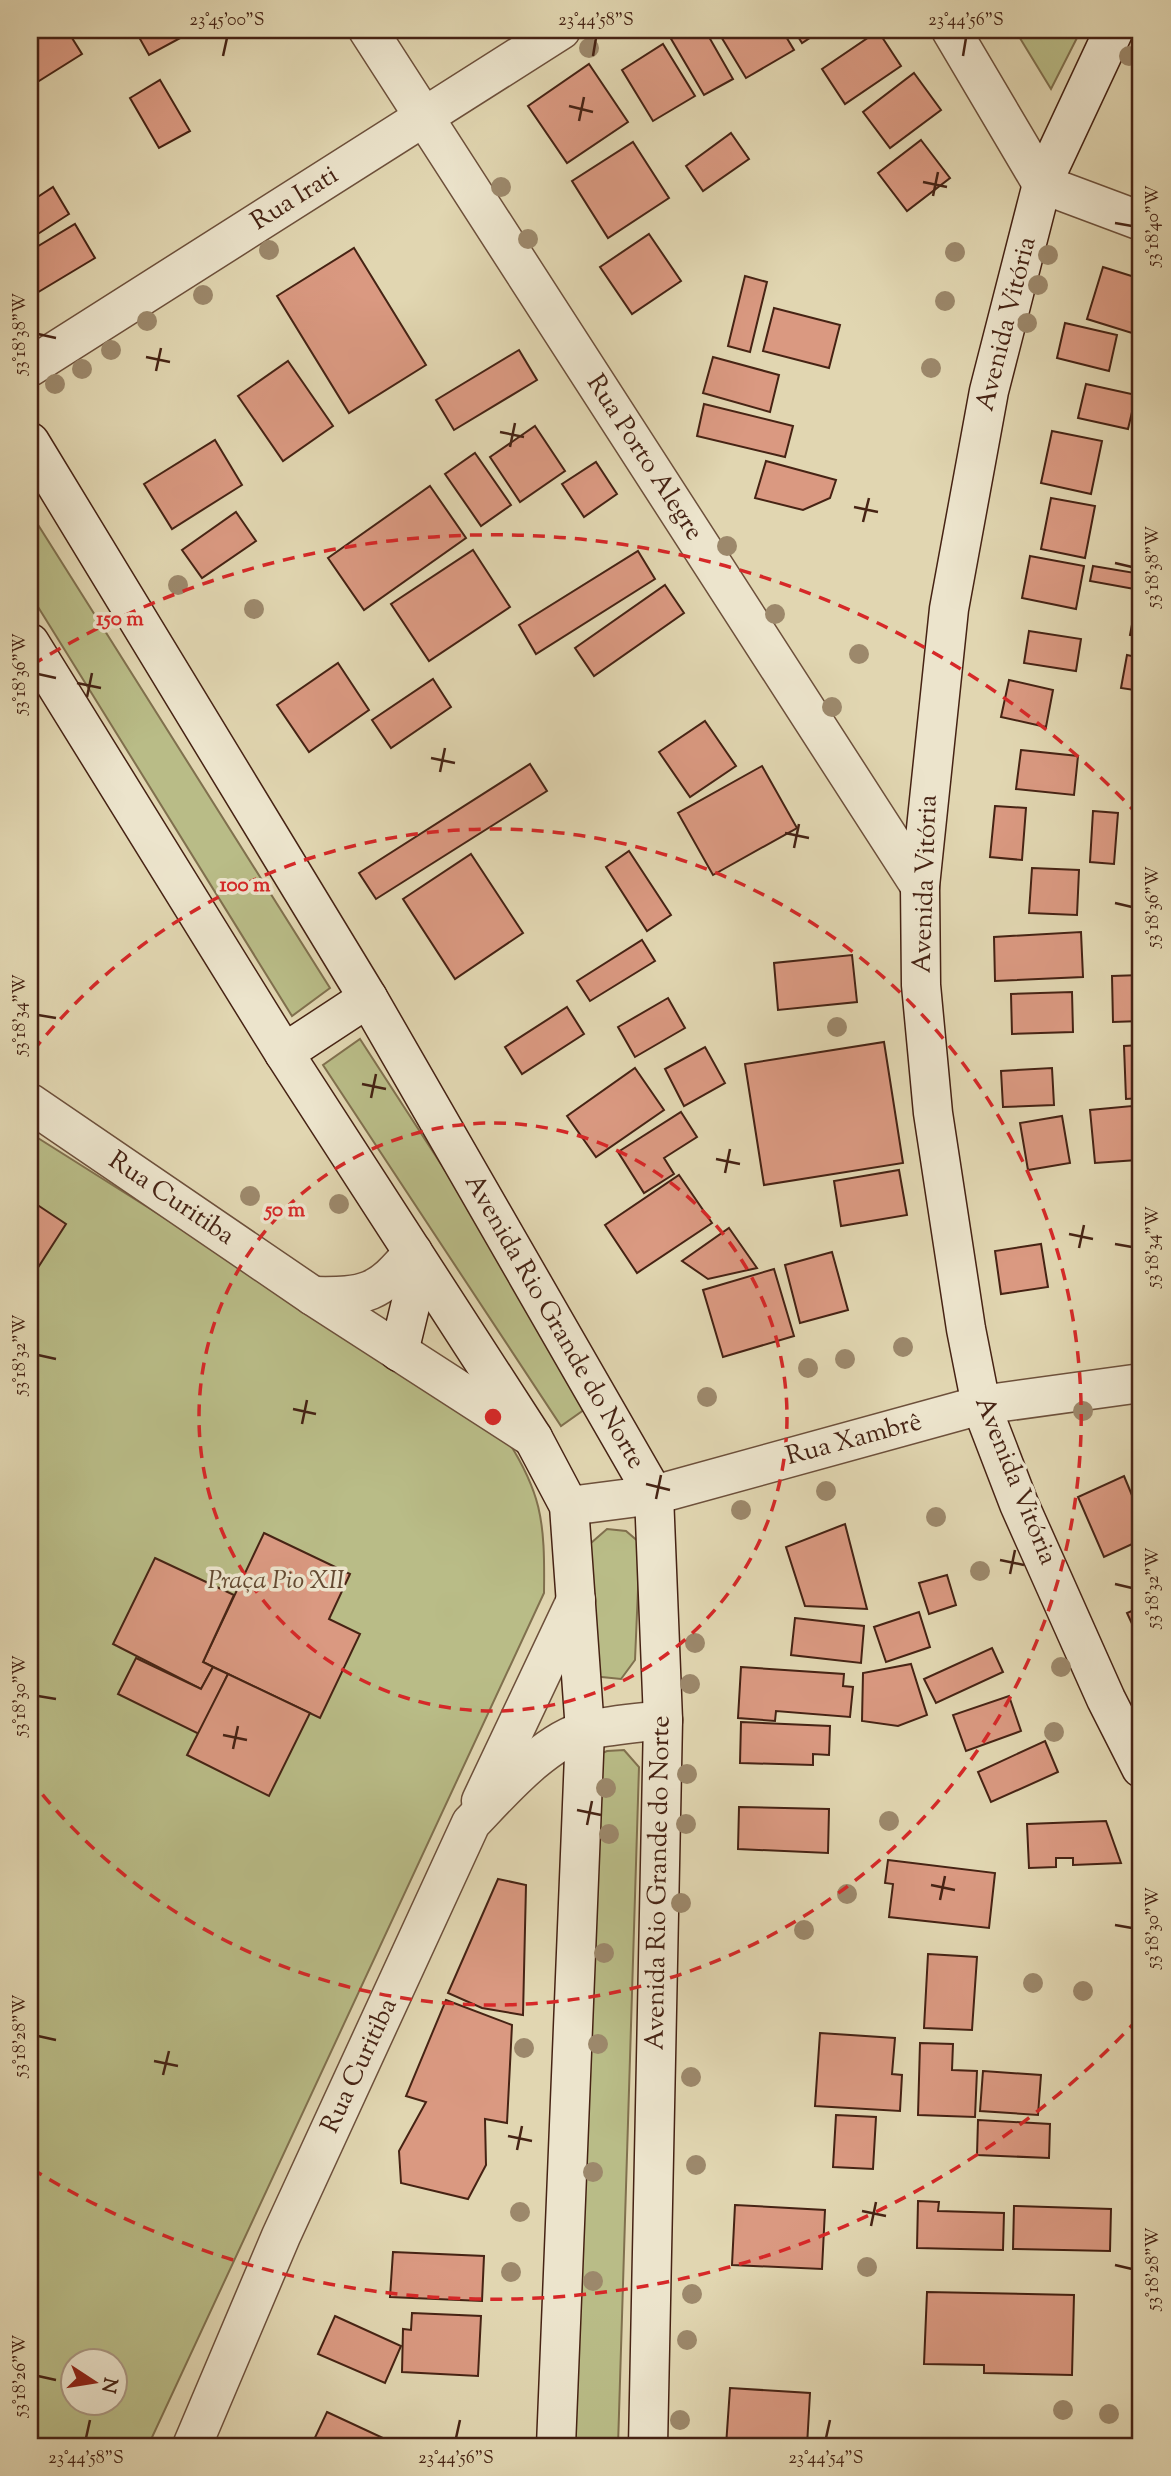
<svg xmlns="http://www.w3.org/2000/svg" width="1171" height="2476" font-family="'Sorts Mill Goudy',serif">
<rect width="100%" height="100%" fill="#e1d6b1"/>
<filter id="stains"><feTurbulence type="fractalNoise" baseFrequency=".00286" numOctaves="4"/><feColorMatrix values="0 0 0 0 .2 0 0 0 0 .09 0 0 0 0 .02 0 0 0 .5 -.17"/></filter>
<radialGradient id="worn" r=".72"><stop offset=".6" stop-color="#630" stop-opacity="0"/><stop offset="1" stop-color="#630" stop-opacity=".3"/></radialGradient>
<g fill="#b9bc87" stroke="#80704e" stroke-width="2" fill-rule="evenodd">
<polygon points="1015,30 1081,30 1051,89"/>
<polygon points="30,512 330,988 292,1016 30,594"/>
<polygon points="360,1039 595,1402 561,1426 323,1065"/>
<path d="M30,1133L501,1430C542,1491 545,1520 544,1593L148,2446H30ZM74,2360H116V2402H74Z"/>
<polygon points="607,1529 626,1531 640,1543 635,1660 621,1679 592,1676 586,1660 591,1543"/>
<polygon points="624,1750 639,1767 618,2446 570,2446 591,1758 607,1751"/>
</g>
<g fill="#da9981" stroke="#462314" stroke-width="2">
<polygon points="38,30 67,30 82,54 31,86 30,35"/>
<polygon points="135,30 195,30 149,55"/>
<polygon points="682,30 705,30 733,79 704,95 670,37"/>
<polygon points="717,30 782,30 794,50 746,78"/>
<polygon points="794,30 822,30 802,43"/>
<polygon points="878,31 901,66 845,104 822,69"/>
<polygon points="663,44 695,96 653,121 622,70"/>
<polygon points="589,64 628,122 567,163 528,106"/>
<polygon points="914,73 941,110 890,148 863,112"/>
<polygon points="160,80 190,131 159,148 130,98"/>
<polygon points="731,133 749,159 703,191 686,166"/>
<polygon points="921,140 950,178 907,211 878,173"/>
<polygon points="633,142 669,198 608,238 572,181"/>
<polygon points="53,187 69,214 30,239 30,202"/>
<polygon points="75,224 95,258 30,297 30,251"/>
<polygon points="649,234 681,281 632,314 600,267"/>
<polygon points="354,248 426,365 349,413 277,296"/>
<polygon points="1103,267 1141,279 1141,304 1132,333 1087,319"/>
<polygon points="745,276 767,282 750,352 728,346"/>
<polygon points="774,308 840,325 829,368 763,351"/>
<polygon points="1065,323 1117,335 1109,371 1057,358"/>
<polygon points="519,350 537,380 454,430 436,400"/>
<polygon points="713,357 779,375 770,412 703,393"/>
<polygon points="288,361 333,426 283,461 238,396"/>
<polygon points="1086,384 1136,395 1128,429 1078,418"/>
<polygon points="704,404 793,426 785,457 697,436"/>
<polygon points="535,426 565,471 520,502 490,457"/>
<polygon points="1052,431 1102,441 1091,494 1041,483"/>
<polygon points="215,440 242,485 172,529 144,484"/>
<polygon points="475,453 511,505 481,526 445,474"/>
<polygon points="766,461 836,480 830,498 803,510 755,498"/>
<polygon points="596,462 617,494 584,517 562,484"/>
<polygon points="1141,465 1141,510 1133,508"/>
<polygon points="430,486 466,538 364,610 328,558"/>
<polygon points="1051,498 1095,506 1085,558 1041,549"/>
<polygon points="236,512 256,541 202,578 182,550"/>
<polygon points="473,550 510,607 429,661 391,604"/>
<polygon points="638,551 655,579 536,654 519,625"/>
<polygon points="1030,556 1084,566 1076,609 1022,598"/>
<polygon points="1093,566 1141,574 1140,590 1090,581"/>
<polygon points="665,585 684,613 594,676 575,648"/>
<polygon points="1138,593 1141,594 1141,637 1130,635"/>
<polygon points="1029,631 1081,639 1076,671 1024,663"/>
<polygon points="1127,655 1141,658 1141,691 1121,688"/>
<polygon points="338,663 369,710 309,752 277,705"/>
<polygon points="433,679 451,707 391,748 372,720"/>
<polygon points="1009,680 1053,690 1046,727 1001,717"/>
<polygon points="705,721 736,766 690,797 659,752"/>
<polygon points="1021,750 1078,756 1074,795 1016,789"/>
<polygon points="530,764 547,791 376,899 359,873"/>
<polygon points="762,766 797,828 713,875 678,813"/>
<polygon points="995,806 1026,808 1022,860 990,857"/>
<polygon points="1093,811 1118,813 1114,864 1090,862"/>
<polygon points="629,851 671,915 647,931 606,867"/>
<polygon points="471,854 523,933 455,979 403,899"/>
<polygon points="1032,868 1079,870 1077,915 1029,913"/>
<polygon points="1081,932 1083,977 995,981 994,937"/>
<polygon points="642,940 655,961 590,1001 577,981"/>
<polygon points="852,955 857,1002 778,1010 774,963"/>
<polygon points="1141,975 1141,1021 1113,1022 1112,976"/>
<polygon points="1072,992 1073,1032 1012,1034 1011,994"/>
<polygon points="668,998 685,1028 635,1057 618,1027"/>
<polygon points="567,1007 584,1034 522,1074 505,1047"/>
<polygon points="884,1042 903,1163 764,1185 745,1064"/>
<polygon points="1141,1045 1141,1098 1126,1099 1124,1046"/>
<polygon points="705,1047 725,1083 684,1106 665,1069"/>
<polygon points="635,1068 664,1110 596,1157 567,1116"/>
<polygon points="1052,1068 1054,1105 1003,1107 1001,1071"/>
<polygon points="1132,1106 1137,1160 1095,1163 1090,1110"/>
<polygon points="681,1112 697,1137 664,1158 674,1174 644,1193 618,1152"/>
<polygon points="1062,1116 1070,1163 1028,1170 1020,1123"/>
<polygon points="899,1170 907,1215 841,1226 834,1181"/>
<polygon points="679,1175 712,1223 637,1273 605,1225"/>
<polygon points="30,1200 66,1224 30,1280"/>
<polygon points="729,1228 757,1268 708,1279 682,1261"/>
<polygon points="1041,1244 1048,1287 1001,1294 995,1251"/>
<polygon points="832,1252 848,1310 800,1323 785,1265"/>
<polygon points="774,1269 794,1336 723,1357 703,1290"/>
<polygon points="1124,1476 1141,1517 1141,1540 1104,1557 1078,1497"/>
<polygon points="845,1524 867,1609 805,1606 786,1547"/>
<polygon points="264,1533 350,1574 329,1619 360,1634 320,1718 203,1662"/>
<polygon points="155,1558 234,1595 203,1662 213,1667 201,1689 113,1644"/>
<polygon points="947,1575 956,1605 929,1614 919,1583"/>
<polygon points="1141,1607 1141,1643 1127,1613"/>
<polygon points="919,1612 930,1647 886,1662 874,1627"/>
<polygon points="795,1618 864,1626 861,1663 791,1655"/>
<polygon points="992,1648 1003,1672 936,1703 924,1679"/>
<polygon points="136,1658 201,1689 213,1667 228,1674 199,1734 118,1694"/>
<polygon points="911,1664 927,1715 898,1726 862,1721 863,1673"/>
<polygon points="741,1667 844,1674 843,1686 853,1687 850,1717 776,1711 775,1721 738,1718"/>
<polygon points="228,1674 310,1713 269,1796 187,1755"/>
<polygon points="1009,1696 1021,1731 966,1751 953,1715"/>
<polygon points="741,1722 830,1726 829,1755 813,1754 813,1765 740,1763"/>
<polygon points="1045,1741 1058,1772 991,1802 978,1772"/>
<polygon points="739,1807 829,1809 828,1853 738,1849"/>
<polygon points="1106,1821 1121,1863 1073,1865 1073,1858 1056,1858 1056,1867 1029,1868 1027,1824"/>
<polygon points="888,1860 995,1873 989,1928 889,1917 893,1884 885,1883"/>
<polygon points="498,1879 526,1885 523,2015 482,2008 448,1993"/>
<polygon points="928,1954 977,1957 972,2030 924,2028"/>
<polygon points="446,2000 512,2025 507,2123 485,2119 486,2165 468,2199 401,2183 399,2151 426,2102 406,2096"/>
<polygon points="820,2033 895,2038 892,2074 902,2075 900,2111 815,2106"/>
<polygon points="920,2043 953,2044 952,2070 977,2071 975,2117 918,2115"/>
<polygon points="983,2071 1041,2075 1038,2115 980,2111"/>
<polygon points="836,2115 876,2117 873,2169 833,2167"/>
<polygon points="978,2120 1050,2124 1049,2158 977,2155"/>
<polygon points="918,2201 939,2202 938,2211 1004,2213 1003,2250 917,2248"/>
<polygon points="735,2205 825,2210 822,2269 732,2265"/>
<polygon points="1014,2206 1111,2209 1110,2251 1013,2249"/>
<polygon points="393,2252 484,2256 482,2301 390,2297"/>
<polygon points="927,2292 1074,2295 1072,2375 984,2373 984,2365 924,2364"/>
<polygon points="412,2313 481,2316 478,2376 402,2372 403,2329 411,2330"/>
<polygon points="335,2316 401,2346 385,2383 318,2354"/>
<polygon points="730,2388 810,2393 807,2446 765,2443 765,2446 726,2446"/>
<polygon points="327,2412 383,2438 379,2446 311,2446"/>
</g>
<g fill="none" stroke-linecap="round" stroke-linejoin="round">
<defs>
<g id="street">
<polyline points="368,30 920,886"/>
<polyline points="951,30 1042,184 1141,221"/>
<polyline points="30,367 561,30"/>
<polyline points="30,1103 313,1296 533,1438"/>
<path d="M313,1296C366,1297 379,1294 413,1252"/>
<polyline points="569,1506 654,1495 981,1405 1141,1383"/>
<polyline points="481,1801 576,1600"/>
<path d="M192,2446L281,2236L471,1823C500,1793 545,1740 588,1730C612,1725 638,1723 663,1720"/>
</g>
<g id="secondary">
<polyline points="1114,30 1042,184 989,391 949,609 920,886 921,985 933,1113 966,1329 981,1405 1019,1504 1106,1699 1141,1768"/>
<polyline points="30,442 368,998 654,1495 663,1720 648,2446"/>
<polyline points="30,643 284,1053 533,1438 569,1506 585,1731 556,2446"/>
<polyline points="284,1053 368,998"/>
<polyline points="399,1352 420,1265"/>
</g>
</defs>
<use href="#street" stroke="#6d503b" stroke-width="41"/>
<use href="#secondary" stroke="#462314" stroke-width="41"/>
<use href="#street" stroke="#ece4cc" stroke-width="38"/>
<use href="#secondary" stroke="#ece4cc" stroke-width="38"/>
</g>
<g fill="#9c886b">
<circle cx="589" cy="48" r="10"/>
<circle cx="1129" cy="56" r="10"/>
<circle cx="501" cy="187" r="10"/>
<circle cx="528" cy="239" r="10"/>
<circle cx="269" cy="250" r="10"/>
<circle cx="955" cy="252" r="10"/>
<circle cx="1048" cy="255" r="10"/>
<circle cx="1038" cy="285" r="10"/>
<circle cx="203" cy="295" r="10"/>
<circle cx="945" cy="301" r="10"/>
<circle cx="147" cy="321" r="10"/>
<circle cx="1027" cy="323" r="10"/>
<circle cx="111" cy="350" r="10"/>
<circle cx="931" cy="368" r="10"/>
<circle cx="82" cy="369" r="10"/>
<circle cx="55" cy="384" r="10"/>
<circle cx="727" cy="546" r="10"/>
<circle cx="178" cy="585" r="10"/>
<circle cx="254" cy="609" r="10"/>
<circle cx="775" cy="614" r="10"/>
<circle cx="859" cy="654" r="10"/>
<circle cx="832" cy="707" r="10"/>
<circle cx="837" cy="1027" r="10"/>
<circle cx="250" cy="1196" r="10"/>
<circle cx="339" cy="1204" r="10"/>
<circle cx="903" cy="1347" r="10"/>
<circle cx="845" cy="1359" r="10"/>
<circle cx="808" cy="1368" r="10"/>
<circle cx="707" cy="1397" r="10"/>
<circle cx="1083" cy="1411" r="10"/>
<circle cx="826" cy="1491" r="10"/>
<circle cx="741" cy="1510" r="10"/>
<circle cx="936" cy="1517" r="10"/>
<circle cx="980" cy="1571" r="10"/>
<circle cx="695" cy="1643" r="10"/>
<circle cx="1061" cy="1667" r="10"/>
<circle cx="690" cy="1684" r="10"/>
<circle cx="1054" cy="1732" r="10"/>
<circle cx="687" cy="1774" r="10"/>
<circle cx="606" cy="1788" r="10"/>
<circle cx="889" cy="1821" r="10"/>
<circle cx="686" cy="1824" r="10"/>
<circle cx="609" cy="1834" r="10"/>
<circle cx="847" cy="1894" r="10"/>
<circle cx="681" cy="1903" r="10"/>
<circle cx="804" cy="1930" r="10"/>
<circle cx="604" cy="1953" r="10"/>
<circle cx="1033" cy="1983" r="10"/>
<circle cx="1083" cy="1991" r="10"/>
<circle cx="598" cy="2044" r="10"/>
<circle cx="524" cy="2048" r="10"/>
<circle cx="691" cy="2077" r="10"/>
<circle cx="696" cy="2165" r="10"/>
<circle cx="593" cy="2172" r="10"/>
<circle cx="520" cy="2212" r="10"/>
<circle cx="867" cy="2267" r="10"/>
<circle cx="511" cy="2272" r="10"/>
<circle cx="593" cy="2281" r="10"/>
<circle cx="692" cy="2294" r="10"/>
<circle cx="687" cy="2340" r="10"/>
<circle cx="1063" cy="2410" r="10"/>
<circle cx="1109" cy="2414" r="10"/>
<circle cx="680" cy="2420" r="10"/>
</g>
<path fill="none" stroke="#462314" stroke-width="2.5" d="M223,56L227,38M593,56L596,38M963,56L966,38M569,106L593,112M579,121L584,97M923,182L947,187M933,196L938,172M1115,223L1132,226M38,334L56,338M146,357L170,362M156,371L161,348M500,432L524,437M510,447L515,423M854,507L878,512M863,522L869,498M1115,563L1132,567M38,674L56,678M77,683L101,688M87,697L92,673M431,758L455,763M440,772L445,748M785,833L809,838M794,848L799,824M1115,903L1132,907M38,1015L56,1018M362,1084L386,1089M371,1098L376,1074M716,1159L740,1164M725,1173L730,1149M1069,1234L1093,1239M1115,1244L1132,1247M1079,1248L1084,1225M38,1355L56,1359M293,1409L316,1414M302,1424L307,1400M646,1484L670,1490M656,1499L661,1475M1000,1560L1024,1565M1010,1574L1015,1550M1115,1584L1132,1588M38,1696L56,1699M223,1735L247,1740M233,1749L238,1726M577,1810L601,1815M587,1825L592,1801M931,1885L955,1890M940,1900L945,1876M1115,1925L1132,1928M38,2036L56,2040M154,2061L178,2066M163,2075L169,2051M508,2136L532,2141M517,2150L522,2126M862,2211L886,2216M871,2226L876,2202M1115,2265L1132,2269M38,2376L56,2380M86,2438L90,2420M456,2438L460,2420M826,2438L830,2420"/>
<g fill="none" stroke="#d62828" stroke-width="3.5" stroke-dasharray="12 9">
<circle cx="493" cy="1417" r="294"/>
<path d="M33 1051A588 588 0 1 1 33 1783"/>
<path d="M1138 2019A882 882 0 0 1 32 2169M32 665A882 882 0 0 1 1138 815"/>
</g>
<g text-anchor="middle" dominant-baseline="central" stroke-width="7" stroke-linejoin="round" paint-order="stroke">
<g font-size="26" fill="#462314" stroke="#ece4cc">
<text transform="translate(295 199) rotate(-32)">Rua Irati</text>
<text transform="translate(1007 324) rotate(-76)">Avenida Vitória</text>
<text transform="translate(644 458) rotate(57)">Rua Porto Alegre</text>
<text transform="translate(926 884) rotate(-88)">Avenida Vitória</text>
<text transform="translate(171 1199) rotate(34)">Rua Curitiba</text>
<text transform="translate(554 1322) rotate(60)">Avenida Rio Grande do Norte</text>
<text transform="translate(854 1440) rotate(-15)">Rua Xambrê</text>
<text transform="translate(1015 1481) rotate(68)">Avenida Vitória</text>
<text transform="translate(659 1883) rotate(-89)">Avenida Rio Grande do Norte</text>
<text transform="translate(360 2066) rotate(-65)">Rua Curitiba</text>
</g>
<g font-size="26" font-style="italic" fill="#634931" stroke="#ece4cc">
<text x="276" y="1581">Praça Pio XII</text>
</g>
</g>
<circle cx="493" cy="1417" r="10" fill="#d62828" stroke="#ece4cc" stroke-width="3.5"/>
<g font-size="21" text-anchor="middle" font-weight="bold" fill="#d62828" stroke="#ece4cc" stroke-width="7" stroke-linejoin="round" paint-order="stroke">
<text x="120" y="625">150 m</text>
<text x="245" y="891">100 m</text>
<text x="285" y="1216">50 m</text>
</g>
<rect width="1171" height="2476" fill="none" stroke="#e1d6b1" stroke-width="77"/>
<g transform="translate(94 2382) rotate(102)"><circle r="33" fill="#ece4cc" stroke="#aa9782" stroke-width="2"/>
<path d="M0-5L12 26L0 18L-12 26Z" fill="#8f2418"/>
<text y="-10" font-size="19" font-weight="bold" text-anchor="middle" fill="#462314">N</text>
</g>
<rect x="38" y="38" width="1094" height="2400" fill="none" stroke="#462314" stroke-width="2.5"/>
<g font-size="18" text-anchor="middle" fill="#462314">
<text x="227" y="25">23°45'00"S</text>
<text x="596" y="25">23°44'58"S</text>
<text x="966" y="25">23°44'56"S</text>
<text transform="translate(1152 226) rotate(-90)" y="6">53°18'40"W</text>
<text transform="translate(19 334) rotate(-90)" y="6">53°18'38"W</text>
<text transform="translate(1152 567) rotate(-90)" y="6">53°18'38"W</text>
<text transform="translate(19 674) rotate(-90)" y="6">53°18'36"W</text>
<text transform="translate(1152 907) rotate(-90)" y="6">53°18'36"W</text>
<text transform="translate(19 1015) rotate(-90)" y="6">53°18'34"W</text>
<text transform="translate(1152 1247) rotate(-90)" y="6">53°18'34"W</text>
<text transform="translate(19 1355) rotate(-90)" y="6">53°18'32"W</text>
<text transform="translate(1152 1588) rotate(-90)" y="6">53°18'32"W</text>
<text transform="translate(19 1696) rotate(-90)" y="6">53°18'30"W</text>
<text transform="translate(1152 1928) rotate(-90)" y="6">53°18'30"W</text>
<text transform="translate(19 2036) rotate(-90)" y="6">53°18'28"W</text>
<text transform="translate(1152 2269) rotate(-90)" y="6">53°18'28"W</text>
<text transform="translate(19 2376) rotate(-90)" y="6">53°18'26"W</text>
<text x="86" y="2463">23°44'58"S</text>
<text x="456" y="2463">23°44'56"S</text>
<text x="826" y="2463">23°44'54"S</text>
</g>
<rect width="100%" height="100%" filter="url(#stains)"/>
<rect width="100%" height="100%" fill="url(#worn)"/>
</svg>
